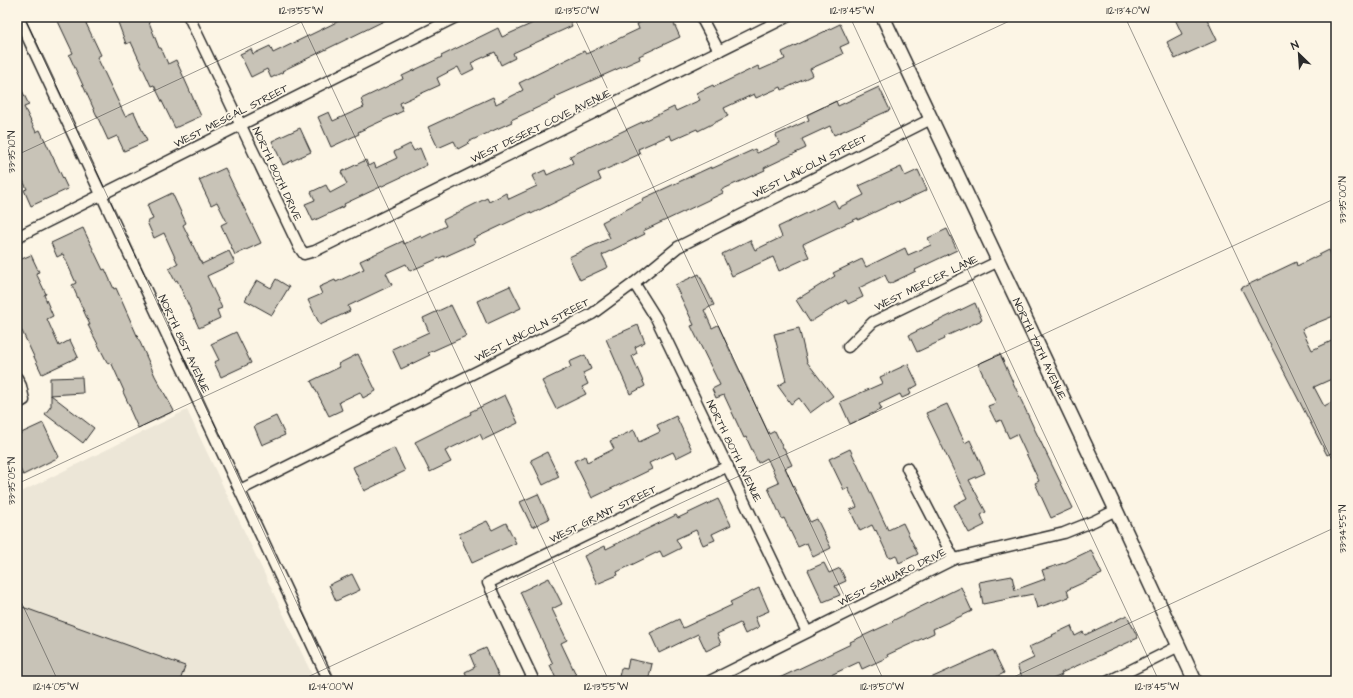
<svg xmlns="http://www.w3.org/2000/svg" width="1353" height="698" font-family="'Architects Daughter',sans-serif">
<rect width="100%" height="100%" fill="#fcf5e5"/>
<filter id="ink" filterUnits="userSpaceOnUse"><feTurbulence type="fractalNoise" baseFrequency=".025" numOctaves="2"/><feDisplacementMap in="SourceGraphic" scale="8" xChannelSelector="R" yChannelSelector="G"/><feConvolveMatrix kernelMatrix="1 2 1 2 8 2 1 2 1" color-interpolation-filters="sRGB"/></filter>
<g filter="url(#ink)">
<polygon fill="#ece6d7" points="187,410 315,681 17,681 17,494"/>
<g fill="#c8c3b7" stroke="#2b2b2b">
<polygon points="56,17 83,17 101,55 97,57 125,116 134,112 147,141 124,151 117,136 108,140 69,55 73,53"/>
<polygon points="116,17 147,17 159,48 161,48 168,64 176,60 201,116 175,128 154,85 151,86 131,42 126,44"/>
<polygon points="347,17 392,17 282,71 283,72 271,78 267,69 251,77 240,54 251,49 253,54 270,46 273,53"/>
<polygon points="531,17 568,17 572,26 513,53 515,58 501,65 495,52 471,63 474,69 462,75 458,67 437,78 440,85 400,103 403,111 358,132 359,134 331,147 318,117 329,112 333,121 364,107 361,99 403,79 402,76 442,57 441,56 498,28 502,37 533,23"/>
<polygon points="652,17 671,17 680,37 639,56 640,59 555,97 556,99 511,120 512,122 468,142 469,143 458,149 454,141 438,148 428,127 493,97 496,104 516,94 523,90 519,83 584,51 586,54 639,29 637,24"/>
<polygon points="1174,17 1206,17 1217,40 1175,59 1167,42 1182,34"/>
<polygon points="840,24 849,43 840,47 843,54 810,69 813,75 782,90 781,87 756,98 754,94 724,108 728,116 698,131 697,129 672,140 670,135 638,149 640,154 598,173 601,180 531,214 530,212 473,239 475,243 444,257 444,256 410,271 406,264 386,273 392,285 348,306 350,311 320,325 308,300 322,294 319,287 335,280 336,282 364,269 360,261 403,241 404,244 421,236 422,238 446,226 443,220 487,198 489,202 506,193 509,199 537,186 532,176 545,170 547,175 573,163 570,156 674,107 676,111 700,100 696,93 713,85 714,87 758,66 760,70 785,59 782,52"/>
<polygon points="17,80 29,105 24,107 36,132 40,130 68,189 31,206 24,190 27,189 17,168"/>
<polygon points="879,87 890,110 834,135 830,126 802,139 806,148 764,168 765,170 721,190 723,193 643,231 645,234 602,255 608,267 580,280 569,257 610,238 602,222 643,201 642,199 711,167 711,169 755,149 757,153 779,143 776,135 809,120 807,115 836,101 838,106"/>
<polygon points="300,128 311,152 283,165 272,141"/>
<polygon points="410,144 414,151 420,148 427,165 344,204 345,206 313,221 305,204 315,200 311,192 326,185 330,193 347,184 341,172 366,160 368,166 374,163 376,168 397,158 394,152"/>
<polygon points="901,167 905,176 918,170 927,190 899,203 898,201 858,220 858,218 803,244 809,257 779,271 773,257 732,276 722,254 750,240 755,250 782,237 778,227 834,200 838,208 864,195 859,186"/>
<polygon points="225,168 261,243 235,255 221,225 227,222 217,202 211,205 199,180"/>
<polygon points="172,193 186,223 183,225 202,264 229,251 235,263 207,276 222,308 217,310 220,318 199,328 177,280 175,281 169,269 178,264 164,233 154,238 147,222 153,219 147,205"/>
<polygon points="83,228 103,270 105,269 114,289 116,288 155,376 174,411 138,428 130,410 131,409 123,392 124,391 111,362 108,364 88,325 90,325 72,285 76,283 63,254 57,257 51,243"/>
<polygon points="947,229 957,250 915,270 916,271 889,284 885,275 859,288 863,297 848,304 846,300 810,322 796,300 835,276 833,273 862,259 866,267 905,248 908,255 931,245 928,238"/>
<polygon points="1329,250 1336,265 1336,315 1302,329 1312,350 1336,339 1336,377 1314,387 1324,406 1336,400 1336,451 1327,455 1241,288 1296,262 1297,266"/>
<polygon points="31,255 39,272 36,273 46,294 44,295 53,316 47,319 59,346 70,340 78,357 42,374 22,331 21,331 17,323 17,261"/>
<polygon points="699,274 714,305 704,310 712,328 718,325 769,434 775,431 783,448 784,448 792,465 785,468 810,522 817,519 831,548 813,557 807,543 798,547 784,518 782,519 768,488 779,483 767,458 758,463 746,437 744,438 724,395 716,398 712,389 720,385 691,326 694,325 675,285"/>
<polygon points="276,279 289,287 272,315 245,300 257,280 271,288"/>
<polygon points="510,286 521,308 487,324 477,301"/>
<polygon points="975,303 982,320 944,337 945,339 917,352 909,335"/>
<polygon points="451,305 466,336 428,353 430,355 401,369 392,349 429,332 423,318"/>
<polygon points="638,325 645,342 635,347 637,353 632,356 645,386 630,394 606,339"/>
<polygon points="799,328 807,362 833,396 810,413 799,398 791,404 778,386 786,381 774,334"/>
<polygon points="236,332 251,363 221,377 214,362 219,360 211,344"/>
<polygon points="358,354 376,391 363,398 360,392 339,402 342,410 329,416 311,381 340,367 338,364"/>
<polygon points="1000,354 1033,426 1073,508 1051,518 1035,483 1039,481 1017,434 1009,438 1001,420 996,422 988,406 996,403 978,364"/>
<polygon points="585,355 591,369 583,373 588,384 582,387 586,394 556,409 542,381 571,367 569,362"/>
<polygon points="908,364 918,385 909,390 911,394 902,398 900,394 879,404 882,409 850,424 840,402 883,383 880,377"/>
<polygon points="82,377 83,393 50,395 50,378"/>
<polygon points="51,395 94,428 83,443 45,414 51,406"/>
<polygon points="505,395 518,423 483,440 480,434 445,451 451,462 430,472 415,442 471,414 470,412"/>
<polygon points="947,404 965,443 970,440 985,473 969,480 986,512 981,515 985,525 969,533 954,505 967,498 926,413"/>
<polygon points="276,416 285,435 262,445 254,426"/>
<polygon points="676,416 692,450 676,458 673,452 649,463 652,469 592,498 574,461 585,456 587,462 614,449 610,441 634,430 639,442 660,432 657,425"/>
<polygon points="43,423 59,457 23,475 17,462 17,435"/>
<polygon points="394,448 405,471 364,491 353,467"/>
<polygon points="850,449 888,530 903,523 918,554 899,563 896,555 889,558 876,530 875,531 872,525 860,531 850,510 857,507 848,488 844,490 829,459"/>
<polygon points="547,452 559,477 543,485 531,460"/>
<polygon points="538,494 549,519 532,527 520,502"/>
<polygon points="718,499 731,525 712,534 715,540 703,545 696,530 676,539 681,548 663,557 660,551 617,572 618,575 597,584 584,556 605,546 606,549 676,515 678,518"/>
<polygon points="487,521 492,530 506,523 516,543 472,563 459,534"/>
<polygon points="1091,550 1102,574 1067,590 1069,597 1037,608 1033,594 983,604 979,582 1012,576 1015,590 1045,579 1042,570 1064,563"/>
<polygon points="824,563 829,573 840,568 846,581 835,586 840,595 823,602 808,570"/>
<polygon points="352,574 360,590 336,601 329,585"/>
<polygon points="549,578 562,604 552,609 567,640 561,643 579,681 557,681 550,665 553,664 520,592"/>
<polygon points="961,587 972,611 933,629 934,633 887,655 888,657 862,669 859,662 818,681 773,681 851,644 850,642 893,622 892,621"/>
<polygon points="759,588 769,611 755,617 759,627 745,634 740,623 717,634 721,644 706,651 698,634 659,653 650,633 679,619 683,628 732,605 730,602"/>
<polygon points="17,605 185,666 180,681 17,681"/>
<polygon points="1127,615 1138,638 1061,673 1062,675 1048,681 1024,681 1017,666 1034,658 1029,647 1053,636 1052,635 1071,626 1075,636 1083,632 1085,635"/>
<polygon points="486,648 499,677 491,681 469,681 465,672 475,667 470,655"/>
<polygon points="993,650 1004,673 988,681 924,681"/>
<polygon points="629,659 652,664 648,681 618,681 621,668 627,669"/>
</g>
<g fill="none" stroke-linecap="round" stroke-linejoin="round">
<defs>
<g id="minor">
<polyline points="18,17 329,681"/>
<polyline points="189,17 299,247 304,254 315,251 787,17"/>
<polyline points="701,17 719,51"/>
<polyline points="17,237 456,17"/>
<polyline points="634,283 656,318 807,632"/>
<polyline points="848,347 873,322 999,261"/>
<polyline points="17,378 21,386 24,400 17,404"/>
<polyline points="907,468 954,559"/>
<polyline points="240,490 592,314 634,283 678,247 931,119"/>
<polyline points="534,681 488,583 728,466"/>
<polyline points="710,681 954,559 1064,533 1094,521 1116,510"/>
<polyline points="1109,681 1179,646"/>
</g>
<g id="tertiary">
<path id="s1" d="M883,17L1116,510L1195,681"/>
</g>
</defs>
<use href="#minor" stroke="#2b2b2b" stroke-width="13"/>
<use href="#tertiary" stroke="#2b2b2b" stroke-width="16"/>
<use href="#minor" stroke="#fcf5e5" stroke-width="10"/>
<use href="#tertiary" stroke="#fcf5e5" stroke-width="13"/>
</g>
</g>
<path fill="none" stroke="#2b2b2b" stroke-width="1" stroke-opacity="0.45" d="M24,17L333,681M299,17L609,681M574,17L884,681M850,17L1159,681M1125,17L1336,469M17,155L312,17M17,484L1018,17M17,593L58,681M299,681L1336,198M1005,681L1336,527"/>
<g text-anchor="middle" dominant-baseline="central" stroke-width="3.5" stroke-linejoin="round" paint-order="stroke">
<g font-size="11" fill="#2b2b2b" stroke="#fcf5e5">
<text transform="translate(231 116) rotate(-27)">WEST MESCAL STREET</text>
<text transform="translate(541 126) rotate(-26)">WEST DESERT COVE AVENUE</text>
<text transform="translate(810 166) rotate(-27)">WEST LINCOLN STREET</text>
<text transform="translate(277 174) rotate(65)">NORTH 80TH DRIVE</text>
<text transform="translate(926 283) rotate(-26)">WEST MERCER LANE</text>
<text transform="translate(532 330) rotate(-27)">WEST LINCOLN STREET</text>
<text transform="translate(184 344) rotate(65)">NORTH 81ST AVENUE</text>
<text stroke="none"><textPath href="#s1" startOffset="367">NORTH 79TH AVENUE</textPath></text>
<text transform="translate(734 451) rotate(64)">NORTH 80TH AVENUE</text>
<text transform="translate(603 514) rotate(-26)">WEST GRANT STREET</text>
<text transform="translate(892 577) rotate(-26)">WEST SAHUARO DRIVE</text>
</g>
</g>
<rect width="1353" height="698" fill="none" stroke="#fcf5e5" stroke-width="44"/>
<g transform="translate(1299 54) rotate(335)" stroke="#fcf5e5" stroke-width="3" paint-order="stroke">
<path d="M0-3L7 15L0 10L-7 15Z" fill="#2b2b2b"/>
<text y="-6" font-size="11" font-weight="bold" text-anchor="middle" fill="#2b2b2b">N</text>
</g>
<rect x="22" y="22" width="1309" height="654" fill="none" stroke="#2b2b2b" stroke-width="1.5"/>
<g font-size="10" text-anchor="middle" fill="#2b2b2b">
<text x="301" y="14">112°13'55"W</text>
<text x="577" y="14">112°13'50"W</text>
<text x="852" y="14">112°13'45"W</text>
<text x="1128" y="14">112°13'40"W</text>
<text transform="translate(11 152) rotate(-90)" y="4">33°35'10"N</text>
<text transform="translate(1342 200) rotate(-90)" y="4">33°35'00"N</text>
<text transform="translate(11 481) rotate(-90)" y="4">33°35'05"N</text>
<text transform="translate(1342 529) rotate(-90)" y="4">33°34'55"N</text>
<text x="56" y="690">112°14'05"W</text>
<text x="331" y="690">112°14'00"W</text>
<text x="606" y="690">112°13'55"W</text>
<text x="882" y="690">112°13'50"W</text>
<text x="1157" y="690">112°13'45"W</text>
</g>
</svg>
